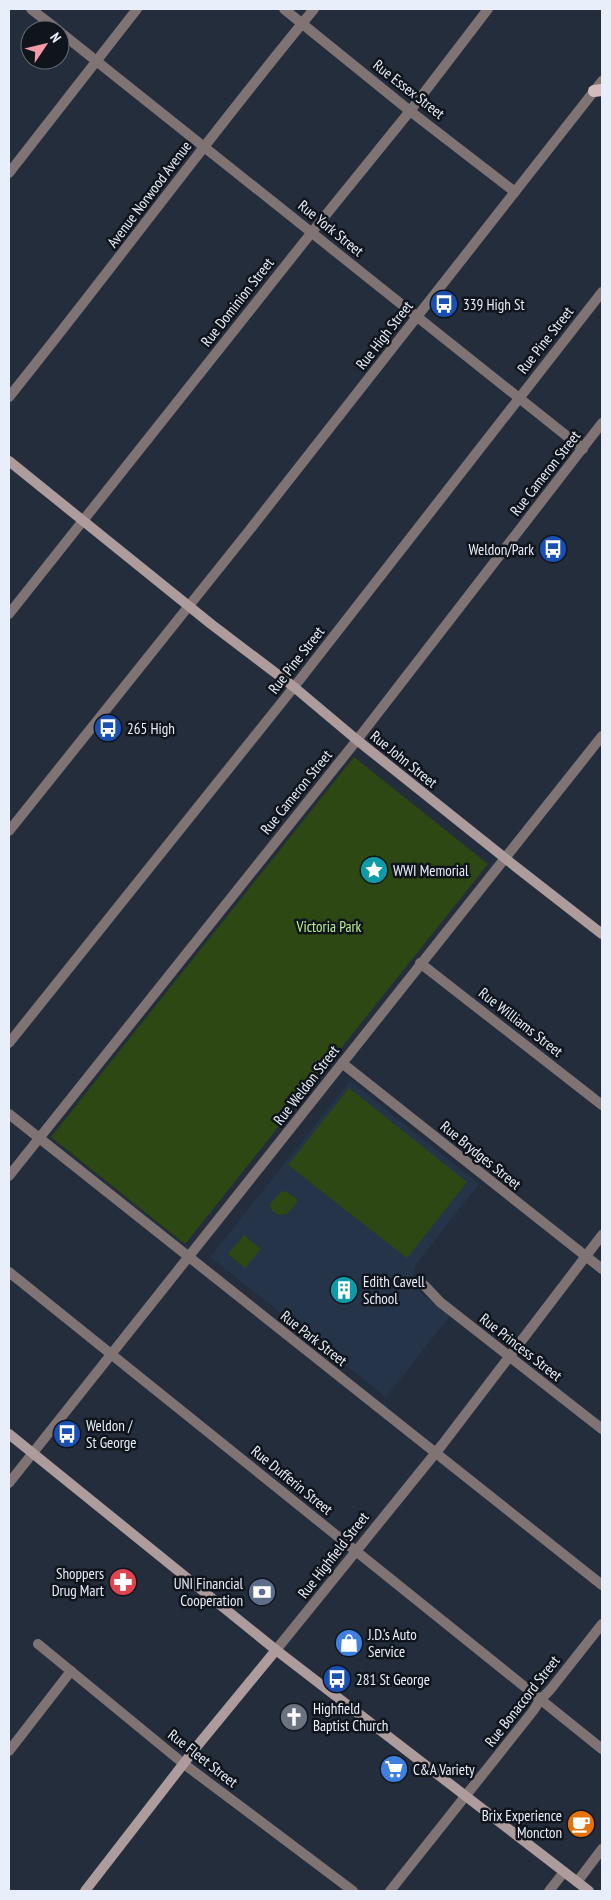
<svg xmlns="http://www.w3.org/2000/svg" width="611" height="1900" font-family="'PT Sans Narrow',sans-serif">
<rect width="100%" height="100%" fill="#232d3c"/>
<polygon fill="#263449" points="350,1081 479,1184 416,1264 414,1271 414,1279 421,1293 450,1316 386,1397 210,1257"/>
<g fill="#2d4812">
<polygon points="354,757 488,864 185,1244 51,1137"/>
<polygon points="349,1088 467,1182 407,1258 288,1165"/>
<polygon points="286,1191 297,1199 297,1202 287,1214 278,1215 271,1209 270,1204 281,1192"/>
<polygon points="244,1235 261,1249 245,1268 228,1254"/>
</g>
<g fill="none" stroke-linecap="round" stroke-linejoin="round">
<g stroke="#7f7374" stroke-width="10">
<polyline points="31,9 58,30"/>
<polyline points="284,9 410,111 515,192"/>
<polyline points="60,32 583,449"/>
<polyline points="9,173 137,9"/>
<path d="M9,397C112,269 209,136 314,9"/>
<polyline points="9,614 312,232 410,111 488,9"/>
<polyline points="9,831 248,532 602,81"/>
<polyline points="420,963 602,1105"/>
<polyline points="9,1043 294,687 602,292"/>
<polyline points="342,1063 602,1269"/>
<polyline points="9,1114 602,1585"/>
<polyline points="9,1176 357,740 602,423"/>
<polyline points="9,1272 602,1749"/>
<polyline points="424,1285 440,1302 602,1429"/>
<polyline points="9,1483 602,736"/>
<polyline points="38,1644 184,1764 353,1891"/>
<polyline points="276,1650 442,1445 602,1235"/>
<polyline points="9,1751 71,1671"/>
<polyline points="577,1882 602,1849"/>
<polyline points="390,1891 533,1711 540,1700 550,1690 602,1624"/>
<polyline points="549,1891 564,1872"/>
</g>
<g stroke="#ae9c9c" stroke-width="10">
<polyline points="9,461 211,624 294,687 357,740 516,867 602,934"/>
<polyline points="9,1434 276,1650 589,1891"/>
<polyline points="85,1891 198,1745 276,1650"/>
</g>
<polyline stroke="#d2bbbc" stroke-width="12" points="594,91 602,90"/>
</g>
<defs>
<symbol id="bus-disc" viewBox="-11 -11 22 22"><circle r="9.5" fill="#1a4fb4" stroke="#10151c"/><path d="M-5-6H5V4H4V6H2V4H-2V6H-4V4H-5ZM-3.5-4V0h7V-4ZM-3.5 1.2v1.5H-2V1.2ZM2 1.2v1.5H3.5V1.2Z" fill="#fff"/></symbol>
<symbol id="sight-disc" viewBox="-11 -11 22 22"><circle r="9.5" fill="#0f9aa8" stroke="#10151c"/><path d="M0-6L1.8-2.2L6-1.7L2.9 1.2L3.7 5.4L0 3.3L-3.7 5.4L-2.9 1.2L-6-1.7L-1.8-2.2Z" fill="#fff"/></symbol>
<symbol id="building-disc" viewBox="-11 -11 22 22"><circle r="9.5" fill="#0f9aa8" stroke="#10151c"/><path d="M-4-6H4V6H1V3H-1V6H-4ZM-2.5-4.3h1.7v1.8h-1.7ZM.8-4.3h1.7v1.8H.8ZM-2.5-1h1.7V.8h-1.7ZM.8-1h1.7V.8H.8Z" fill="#fff"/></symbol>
<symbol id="pharmacy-disc" viewBox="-11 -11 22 22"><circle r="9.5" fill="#e0444e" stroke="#10151c"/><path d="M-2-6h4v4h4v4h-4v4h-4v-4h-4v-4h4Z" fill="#fff"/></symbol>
<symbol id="bank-disc" viewBox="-11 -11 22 22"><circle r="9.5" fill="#5c6f8a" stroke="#10151c"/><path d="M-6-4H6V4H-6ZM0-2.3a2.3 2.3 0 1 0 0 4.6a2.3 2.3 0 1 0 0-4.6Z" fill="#fff"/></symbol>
<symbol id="shop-disc" viewBox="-11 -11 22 22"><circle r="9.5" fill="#3f7fe0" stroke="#10151c"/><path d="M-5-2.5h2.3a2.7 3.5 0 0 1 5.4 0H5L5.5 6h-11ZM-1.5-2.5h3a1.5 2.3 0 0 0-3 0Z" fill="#fff"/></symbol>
<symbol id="church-disc" viewBox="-11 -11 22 22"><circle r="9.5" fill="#6b7280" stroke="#10151c"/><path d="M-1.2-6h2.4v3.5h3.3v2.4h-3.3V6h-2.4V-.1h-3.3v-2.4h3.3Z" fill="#fff"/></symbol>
<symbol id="supermarket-disc" viewBox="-11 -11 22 22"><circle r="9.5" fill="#3f7fe0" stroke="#10151c"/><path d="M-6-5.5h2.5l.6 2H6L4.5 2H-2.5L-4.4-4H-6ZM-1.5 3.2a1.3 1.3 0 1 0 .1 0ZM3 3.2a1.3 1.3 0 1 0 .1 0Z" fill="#fff"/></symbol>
<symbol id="cafe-disc" viewBox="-11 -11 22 22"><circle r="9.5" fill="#e8710a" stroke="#10151c"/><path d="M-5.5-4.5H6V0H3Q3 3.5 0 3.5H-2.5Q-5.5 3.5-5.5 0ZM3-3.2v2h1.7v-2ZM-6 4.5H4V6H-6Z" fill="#fff"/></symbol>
</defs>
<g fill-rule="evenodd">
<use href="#bus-disc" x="428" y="288" width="32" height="32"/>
<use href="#bus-disc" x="537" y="533" width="32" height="32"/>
<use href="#bus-disc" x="92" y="712" width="32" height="32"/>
<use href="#sight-disc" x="358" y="854" width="32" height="32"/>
<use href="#building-disc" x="328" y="1274" width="32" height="32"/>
<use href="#bus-disc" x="51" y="1418" width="32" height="32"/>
<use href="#pharmacy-disc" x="107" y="1566" width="32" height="32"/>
<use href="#bank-disc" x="246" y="1576" width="32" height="32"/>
<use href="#shop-disc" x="333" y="1627" width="32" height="32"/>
<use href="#bus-disc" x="321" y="1663" width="32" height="32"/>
<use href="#church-disc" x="278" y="1701" width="32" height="32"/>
<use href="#supermarket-disc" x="378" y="1753" width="32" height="32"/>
<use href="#cafe-disc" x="565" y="1808" width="32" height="32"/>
</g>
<g text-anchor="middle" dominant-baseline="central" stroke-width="5" stroke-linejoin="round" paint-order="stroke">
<g font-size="15" fill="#e9effa" stroke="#10151c">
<text transform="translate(409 89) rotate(38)">Rue Essex Street</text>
<text transform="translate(149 194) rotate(-53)">Avenue Norwood Avenue</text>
<text transform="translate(331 228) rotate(39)">Rue York Street</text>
<text transform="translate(237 302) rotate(-52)">Rue Dominion Street</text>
<text transform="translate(384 335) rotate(-52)">Rue High Street</text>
<text transform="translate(545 340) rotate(-52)">Rue Pine Street</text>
<text transform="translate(545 473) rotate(-52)">Rue Cameron Street</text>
<text transform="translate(296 660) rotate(-52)">Rue Pine Street</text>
<text transform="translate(404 759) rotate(39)">Rue John Street</text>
<text transform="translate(296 792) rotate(-51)">Rue Cameron Street</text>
<text transform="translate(521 1022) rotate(38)">Rue Williams Street</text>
<text transform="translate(306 1085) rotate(-52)">Rue Weldon Street</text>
<text transform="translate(481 1155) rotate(39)">Rue Brydges Street</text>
<text transform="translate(314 1338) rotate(38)">Rue Park Street</text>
<text transform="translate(521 1347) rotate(38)">Rue Princess Street</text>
<text transform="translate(292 1480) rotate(39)">Rue Dufferin Street</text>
<text transform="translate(333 1555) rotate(-52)">Rue Highfield Street</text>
<text transform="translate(522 1701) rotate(-52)">Rue Bonaccord Street</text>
<text transform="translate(203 1758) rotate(38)">Rue Fleet Street</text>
</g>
<g font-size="15" fill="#e9effa" stroke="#10151c" text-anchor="start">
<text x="463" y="304">339 High St</text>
<text x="534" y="549" text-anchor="end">Weldon/Park</text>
<text x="127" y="728">265 High</text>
<text x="393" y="870">WWI Memorial</text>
<text x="363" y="1281">Edith Cavell<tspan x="363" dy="17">School</tspan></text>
<text x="86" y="1425">Weldon /<tspan x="86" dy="17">St George</tspan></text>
<text x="104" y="1573" text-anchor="end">Shoppers<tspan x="104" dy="17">Drug Mart</tspan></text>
<text x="243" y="1583" text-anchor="end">UNI Financial<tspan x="243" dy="17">Cooperation</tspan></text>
<text x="368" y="1634">J.D.'s Auto<tspan x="368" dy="17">Service</tspan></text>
<text x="356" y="1679">281 St George</text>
<text x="313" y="1708">Highfield<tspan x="313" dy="17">Baptist Church</tspan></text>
<text x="413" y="1769">C&amp;A Variety</text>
<text x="562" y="1815" text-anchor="end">Brix Experience<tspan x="562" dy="17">Moncton</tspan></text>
</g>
<g font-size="15" fill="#bdf292" stroke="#10151c">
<text x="329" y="926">Victoria Park</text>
</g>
</g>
<rect width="611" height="1900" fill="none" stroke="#e9effa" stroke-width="20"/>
<g transform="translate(45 45) rotate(55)"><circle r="24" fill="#10151c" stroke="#676c75"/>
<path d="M0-4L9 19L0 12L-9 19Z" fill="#f49aa6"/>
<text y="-8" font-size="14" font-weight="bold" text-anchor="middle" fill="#e9effa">N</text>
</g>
</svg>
